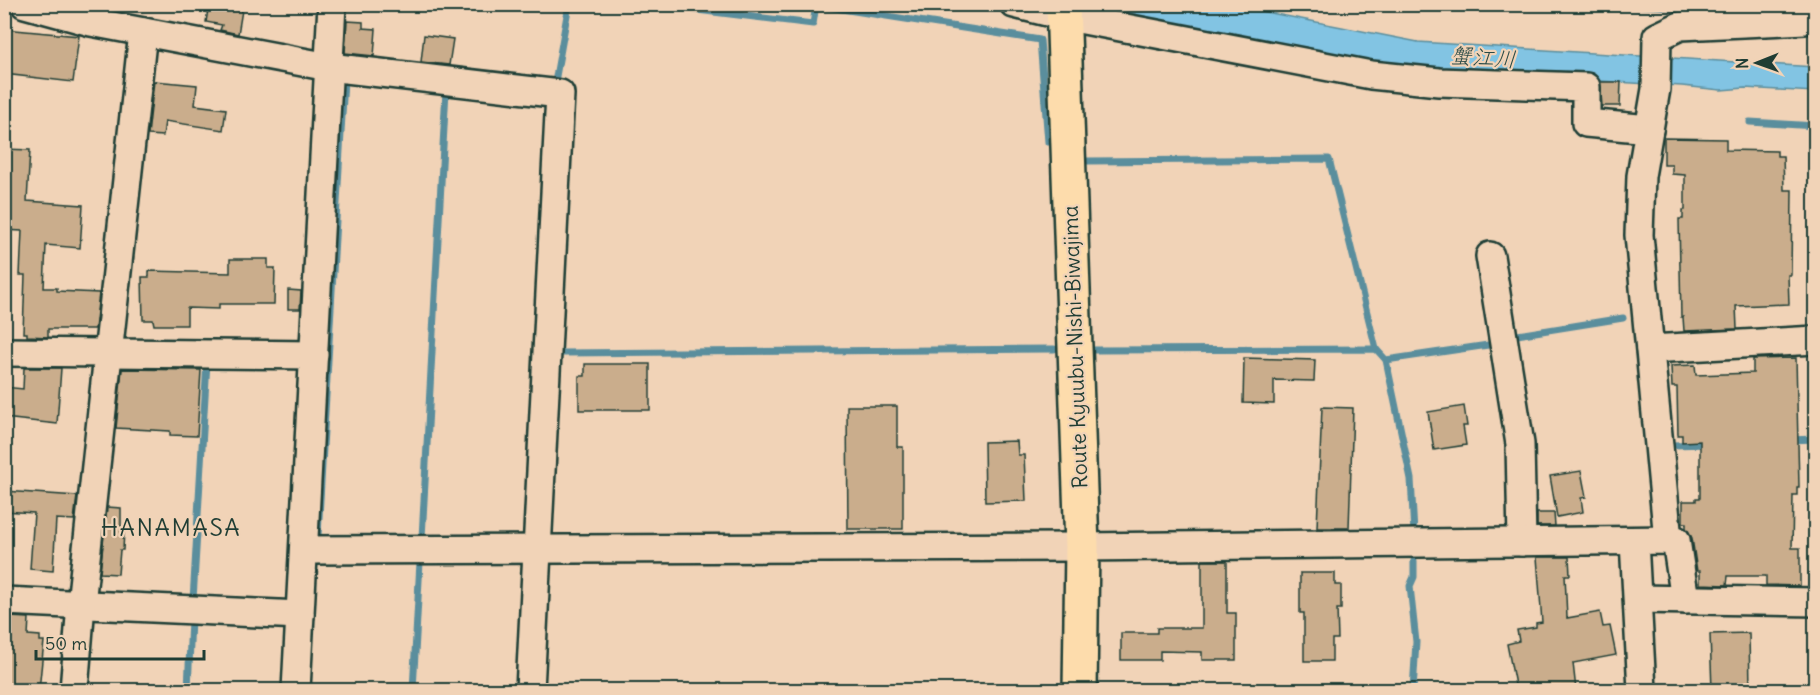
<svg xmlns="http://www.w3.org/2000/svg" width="1820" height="695" font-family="Delius,'Klee One',sans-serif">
<rect width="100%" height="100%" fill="#f1d3b7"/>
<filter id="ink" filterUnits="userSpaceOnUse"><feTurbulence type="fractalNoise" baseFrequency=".0167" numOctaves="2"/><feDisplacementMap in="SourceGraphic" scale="12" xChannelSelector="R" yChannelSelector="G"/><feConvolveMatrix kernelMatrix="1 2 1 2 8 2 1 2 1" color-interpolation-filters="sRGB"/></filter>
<g filter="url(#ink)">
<polygon fill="#82c4e3" stroke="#5a8e9d" stroke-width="1.5" points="1075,5 1230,5 1418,42 1815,67 1815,92 1745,88 1721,90 1682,86 1436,71 1371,63"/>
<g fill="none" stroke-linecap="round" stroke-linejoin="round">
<g stroke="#5a8e9d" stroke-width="7">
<polyline points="647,4 813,24 816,5 1040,40 1048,142"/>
<polyline points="1625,4 1742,10"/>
<polyline points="555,82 569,4"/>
<polyline points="1750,122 1816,126"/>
<polyline points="1086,161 1329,159 1376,349"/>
<polyline points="1511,336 1623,318"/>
<polyline points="1093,350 1376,349 1386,360 1495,344"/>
<polyline points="563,353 1054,349"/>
<polyline points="1386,360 1411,479 1414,533"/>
<polyline points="1789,440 1816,439"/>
<polyline points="1672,445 1709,444"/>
<polyline points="318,535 344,80 351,81"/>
<polyline points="422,538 446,90"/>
<polyline points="193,600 207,362"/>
<polyline points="188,690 191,619"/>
<polyline points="413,690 420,562"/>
<polyline points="1413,690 1416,642 1410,586 1414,577 1414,561"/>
</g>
</g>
<g fill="#caad8c" stroke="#1f3d34" stroke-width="1.5">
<polygon points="209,4 243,4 238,34 220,30 222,25 206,22"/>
<polygon points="347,21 363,22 363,28 376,29 374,56 345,53"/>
<polygon points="4,29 79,36 73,82 4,74"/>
<polygon points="424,35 453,39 449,65 421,62"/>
<polygon points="154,81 197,85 195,105 226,109 223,130 165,121 163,136 148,135"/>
<polygon points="1600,82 1621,82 1620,106 1602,106"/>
<polygon points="1664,138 1726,139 1726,150 1777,151 1777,156 1783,156 1784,190 1792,190 1791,275 1788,275 1789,304 1736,306 1737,329 1684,331 1683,317 1681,317 1679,219 1683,219 1683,210 1685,210 1685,175 1672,174 1672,165 1664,165"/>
<polygon points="4,149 30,150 27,201 83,205 80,248 46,245 44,288 57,288 57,291 99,293 95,329 48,329 48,337 27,336 27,333 23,333 25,275 20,275 22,231 4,230"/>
<polygon points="230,259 268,259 268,268 275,268 274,304 219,304 219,309 187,308 187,325 154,325 153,320 143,320 142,277 149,277 149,271 230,273"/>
<polygon points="288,290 301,291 300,309 288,309"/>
<polygon points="1244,358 1315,360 1314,381 1274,380 1274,404 1243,403"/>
<polygon points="1796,358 1799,487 1797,487 1797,495 1793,495 1792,548 1800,548 1800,586 1766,585 1766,576 1728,576 1727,585 1700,584 1700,571 1697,571 1692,538 1686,528 1686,523 1683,523 1683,501 1696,501 1696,498 1700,498 1700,441 1682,442 1682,435 1678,435 1677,387 1672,387 1671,366 1695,365 1696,375 1753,373 1753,359"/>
<polygon points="585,364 650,364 650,410 579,410 579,376 585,376"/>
<polygon points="24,368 61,368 57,424 4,418 4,387 23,389"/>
<polygon points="122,369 201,370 197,436 170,435 170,431 116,428"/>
<polygon points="847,406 897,406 897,447 903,447 903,529 848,529"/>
<polygon points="1464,406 1467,426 1463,426 1466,445 1434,450 1428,412"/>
<polygon points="1322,407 1353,408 1349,528 1317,528"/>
<polygon points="1017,441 1018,455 1024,455 1026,501 985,502 984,442"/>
<polygon points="1581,471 1586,497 1581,498 1583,512 1557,517 1550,476"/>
<polygon points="4,491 77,496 74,520 56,519 53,571 30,569 34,513 4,511"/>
<polygon points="107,507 121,508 121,530 124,530 123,550 120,550 118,574 100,573"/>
<polygon points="1537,513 1554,513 1555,526 1537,526"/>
<polygon points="1537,557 1569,557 1570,575 1565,575 1567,618 1600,612 1603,627 1610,626 1616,655 1573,663 1576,690 1516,690 1507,644 1519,641 1517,630 1536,627 1536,623 1542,622"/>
<polygon points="1202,561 1227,561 1227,613 1236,613 1236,660 1202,660 1202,652 1160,651 1160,660 1121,660 1121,633 1157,633 1157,628 1202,628"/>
<polygon points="1300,573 1335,573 1335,585 1341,585 1341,609 1337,609 1338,639 1332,639 1332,661 1304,661 1304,613 1300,613"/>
<polygon points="9,617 29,618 28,635 40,636 40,641 44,641 39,690 4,690 4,632 8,633"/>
<polygon points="1749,633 1750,690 1712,690 1710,634"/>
</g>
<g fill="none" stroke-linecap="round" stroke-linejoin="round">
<defs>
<g id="minor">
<polyline points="25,4 91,22 329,67 560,94 530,690"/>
<polyline points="1014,4 1063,16 1371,75 1439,82 1586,87 1586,123 1649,129"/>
<polyline points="1490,256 1520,444 1522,542"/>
<polyline points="1650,349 1816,340"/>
<polyline points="4,352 314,355"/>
<polyline points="1668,540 1639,235 1641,176 1656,89 1657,37 1680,26 1805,20 1805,4"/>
<polyline points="1634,541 1642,690"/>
<polyline points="304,550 1082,547 1676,540 1685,600"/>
<polyline points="1638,599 1816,602"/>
<polyline points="4,601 300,615"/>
<polyline points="74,690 81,604 143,32"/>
<polyline points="296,690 332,4"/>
</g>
<polyline id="major" points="1063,4 1082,547 1080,690"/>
</defs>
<use href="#minor" stroke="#1f3d34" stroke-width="32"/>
<use href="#major" stroke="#1f3d34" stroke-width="38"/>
<use href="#minor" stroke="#f1d3b7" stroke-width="27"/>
<use href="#major" stroke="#fddcac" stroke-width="33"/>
</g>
</g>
<g text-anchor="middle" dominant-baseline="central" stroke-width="4.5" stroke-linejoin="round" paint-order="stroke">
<g font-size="21" fill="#1f3d34" stroke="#f1d3b7">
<text transform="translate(1075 347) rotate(-92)">Route Kyuubu-Nishi-Biwajima</text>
</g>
<g font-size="22" font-style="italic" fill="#294a46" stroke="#f1d3b7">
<text transform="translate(1483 57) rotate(4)">蟹江川</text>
</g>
<g font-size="24" letter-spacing="1.5" fill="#1f3d34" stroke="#f1d3b7">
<text x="171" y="527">HANAMASA</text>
</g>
</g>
<rect width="1820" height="695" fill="none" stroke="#f1d3b7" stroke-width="24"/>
<rect x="12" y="12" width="1796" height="671" fill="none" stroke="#1f3d34" stroke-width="2" filter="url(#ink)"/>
<g transform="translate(1757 63) rotate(269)" stroke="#f1d3b7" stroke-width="4.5" paint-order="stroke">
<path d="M0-4.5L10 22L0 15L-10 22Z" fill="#1f3d34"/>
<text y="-9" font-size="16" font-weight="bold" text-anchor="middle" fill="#1f3d34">N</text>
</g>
<path d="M36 650v9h168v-9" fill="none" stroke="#1f3d34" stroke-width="3"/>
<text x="45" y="650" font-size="18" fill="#1f3d34" stroke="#f1d3b7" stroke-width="4.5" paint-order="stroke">50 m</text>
</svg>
